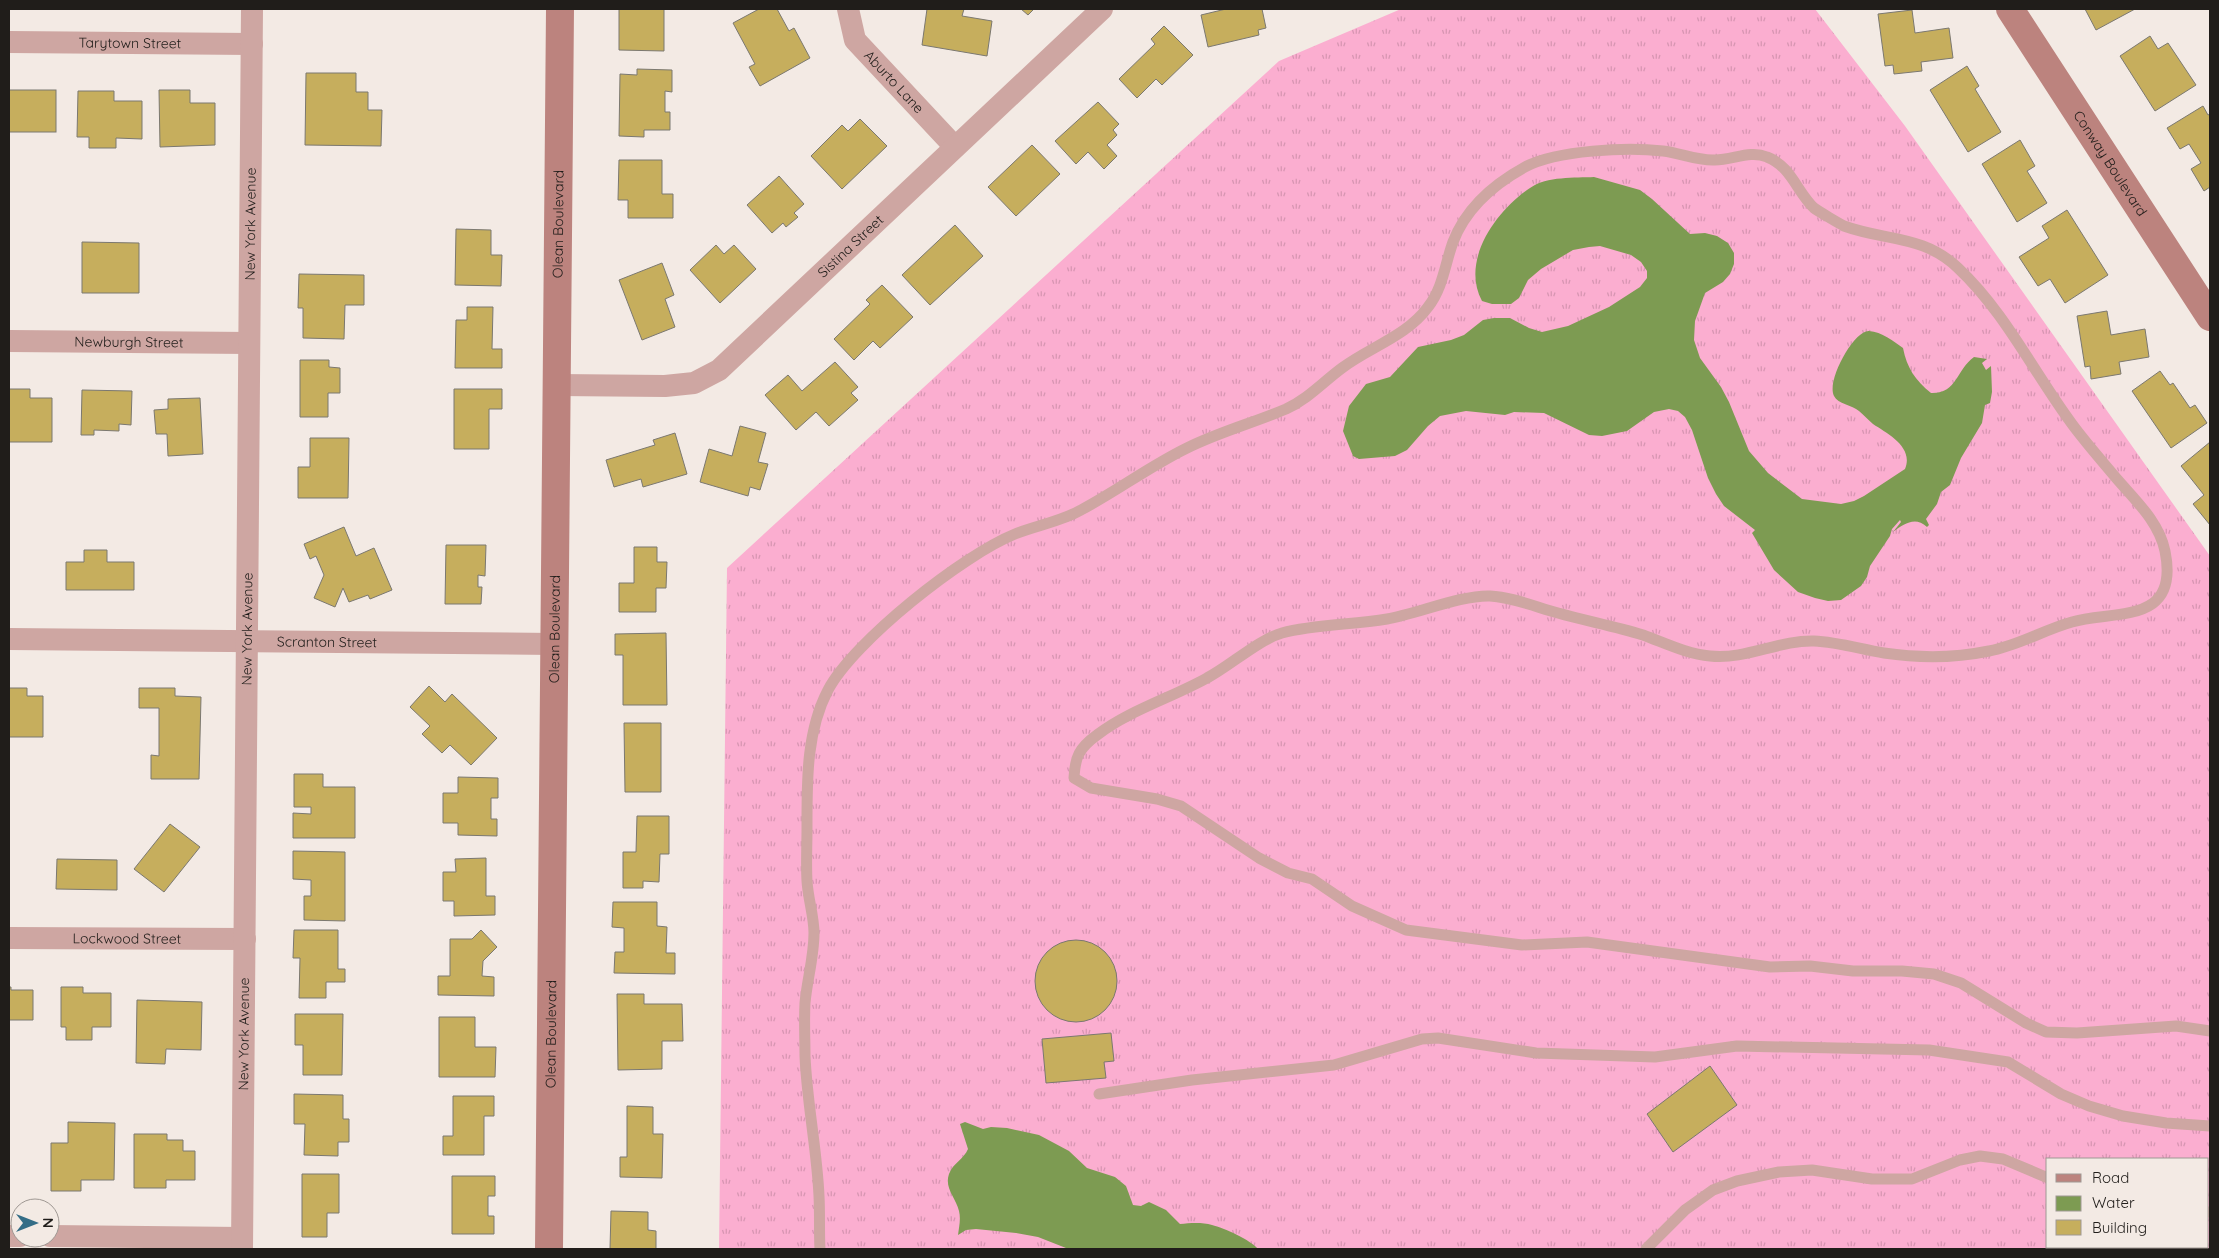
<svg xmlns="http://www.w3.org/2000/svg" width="2219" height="1258" font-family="Quicksand,sans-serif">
<defs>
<pattern id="grass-tufts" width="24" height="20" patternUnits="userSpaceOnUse" patternTransform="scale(1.25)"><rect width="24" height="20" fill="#fbaed0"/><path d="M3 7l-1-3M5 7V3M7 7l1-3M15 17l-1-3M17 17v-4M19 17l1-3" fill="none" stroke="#d795b2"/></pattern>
</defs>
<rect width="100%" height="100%" fill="#f3eae4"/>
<path fill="url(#grass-tufts)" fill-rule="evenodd" d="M1401,9H1815L1905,126L2210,556V1249H719L727,568L1279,61ZM2048,1159H2208V1247H2048Z"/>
<g fill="#7d9b52">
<path d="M1594,177L1640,190L1652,199L1690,234L1705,233L1717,236L1728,243L1734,253V264L1730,274L1723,282L1705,293L1695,321L1694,340L1700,358L1721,387L1729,402L1749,451L1768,473L1802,499L1841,504L1854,501L1864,496L1905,469C1914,447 1888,434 1873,424C1868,420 1864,415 1859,411C1852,405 1838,404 1834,396C1826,381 1854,330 1869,331C1882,332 1893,341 1903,348C1907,368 1915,380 1931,393C1957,394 1956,370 1974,357L1987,359L1982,363L1986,370L1991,366L1992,392L1990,403L1985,405L1982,423L1961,458L1950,485L1941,492L1937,504L1926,519L1929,525L1927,527C1915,516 1904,524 1893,532L1901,522L1900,520L1892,529L1890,536L1870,566L1867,577L1861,586L1841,600L1828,601L1815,598L1798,592L1774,570L1752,533L1755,530L1724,506L1716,494L1708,478L1692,430L1685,417L1678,411L1669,409L1654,412L1627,431L1602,436L1589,435L1544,413L1514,412L1505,415L1466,411L1440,416L1428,426L1407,450L1395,456L1359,459L1353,456L1343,431L1349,406L1366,384L1390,377L1418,347L1451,340L1464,335L1483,320L1494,318H1510L1529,328L1542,332L1568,326L1609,307L1640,287L1647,278V271L1641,262L1631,255L1600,246L1589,247L1573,250L1541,269L1528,280L1519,298L1511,304H1492L1482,301C1460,260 1497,210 1530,188C1547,176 1575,178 1594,177Z"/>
<path d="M965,1122L983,1129L991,1127L1007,1128L1039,1135L1069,1151L1087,1168L1115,1177L1126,1186L1133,1205L1141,1206L1149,1202L1166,1210L1180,1224C1190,1223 1202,1222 1212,1225C1224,1228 1251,1240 1258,1249H1085L1066,1248L1038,1237L1016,1233L976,1229L966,1230L958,1235C959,1227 961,1219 959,1211C956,1198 944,1188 949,1174C953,1163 964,1159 968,1149L960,1124Z"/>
</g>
<g fill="#c6ae5d" stroke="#7b7870">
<polygon points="619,9 664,9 664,51 619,50"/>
<polygon points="759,9 777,9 789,31 794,28 810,58 760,86 749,67 755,64 733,23"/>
<polygon points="927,9 964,9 962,16 992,21 987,56 922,45"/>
<polygon points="1021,9 1034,9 1028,15"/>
<polygon points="1226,9 1262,9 1266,28 1258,30 1259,35 1208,47 1201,15"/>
<polygon points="2085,9 2135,9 2096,30"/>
<polygon points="1912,10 1915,33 1949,28 1953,58 1921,62 1922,71 1894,74 1893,65 1885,66 1878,14"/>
<polygon points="1164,26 1193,55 1162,85 1156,79 1137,98 1119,79 1155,44 1151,39"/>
<polygon points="2150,36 2158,49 2168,43 2196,85 2155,111 2120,56"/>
<polygon points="1967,66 1979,86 1975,89 2001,132 1968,152 1930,90"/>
<polygon points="637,69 672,70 672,92 665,91 665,112 670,112 670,130 644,130 644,137 619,136 620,74 637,75"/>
<polygon points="306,73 356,73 356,92 368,92 368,110 382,110 381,146 305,145"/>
<rect x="9" y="90" width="47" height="42"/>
<polygon points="159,90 190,90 190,103 215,103 215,145 160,147"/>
<polygon points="78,91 114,91 114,101 142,101 142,139 116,138 116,148 89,148 89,137 77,137"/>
<polygon points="1098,102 1119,124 1113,130 1117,135 1107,145 1117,156 1104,169 1088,152 1076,164 1055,141"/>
<polygon points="2203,106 2208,115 2210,114 2210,187 2204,191 2191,169 2201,163 2189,144 2180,149 2167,128"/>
<polygon points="860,119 887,146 842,189 811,156 842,125 848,131"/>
<polygon points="2020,140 2035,166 2027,171 2047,203 2017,222 1982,164"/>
<polygon points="1032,145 1060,174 1016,216 988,187"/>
<polygon points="619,160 662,160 662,194 673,194 673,218 628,218 628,200 618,200"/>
<polygon points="779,176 804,204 794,213 798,217 786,227 783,223 772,233 747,205"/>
<polygon points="2067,210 2108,275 2065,303 2050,279 2038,286 2019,257 2049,238 2042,226"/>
<polygon points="955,225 983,256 930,305 902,275"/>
<polygon points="456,229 491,230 491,255 502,255 501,286 455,285"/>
<polygon points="82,242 139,243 139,293 82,293"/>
<polygon points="716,245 724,254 734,245 756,269 720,303 690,270"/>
<polygon points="662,263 674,295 665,299 675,327 642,340 619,280"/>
<polygon points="299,274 364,275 364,305 345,305 344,339 303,338 303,308 298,308"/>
<polygon points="882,285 913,317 880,348 873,341 854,360 834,339 870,304 866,300"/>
<polygon points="467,307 493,307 492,349 502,349 502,368 455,368 456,320 467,320"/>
<polygon points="2107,311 2111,335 2145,329 2149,357 2119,362 2121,374 2091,379 2090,366 2085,367 2077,316"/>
<polygon points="300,360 329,360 329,367 340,368 340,393 328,393 328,417 300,417"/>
<polygon points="835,362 858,387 851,393 858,400 829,426 816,412 796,430 765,395 788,375 802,391"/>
<polygon points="2160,371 2170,385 2173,383 2190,408 2195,405 2207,423 2171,448 2132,391"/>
<polygon points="9,389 30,389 30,398 52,398 52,442 9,442"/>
<polygon points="454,389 502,389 502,409 489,409 489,449 454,449"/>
<polygon points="82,390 132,391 131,425 119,424 119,431 94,430 94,435 81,435"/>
<polygon points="200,398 203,454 168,456 167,434 156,434 154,410 168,409 168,399"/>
<polygon points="740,426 766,433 758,462 768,464 760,490 750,487 748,496 700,482 709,449 732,456"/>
<polygon points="675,433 687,474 643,487 641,479 614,487 606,460 655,445 653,440"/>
<polygon points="310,438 349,438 348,498 298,498 298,467 310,467"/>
<polygon points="2210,442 2210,525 2193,504 2204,495 2181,466"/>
<polygon points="344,527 356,556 374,548 392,590 370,599 368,595 349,602 343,588 335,607 314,598 324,575 316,556 310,559 304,544"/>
<polygon points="446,545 486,545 485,576 478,575 478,587 482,587 481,604 445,604"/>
<polygon points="634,547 657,547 657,562 667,562 666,588 656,588 656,612 619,612 619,583 634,583"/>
<polygon points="84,550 107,550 107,562 134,562 134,590 66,590 66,562 84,562"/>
<polygon points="666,633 667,705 623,705 623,655 615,655 615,634"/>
<polygon points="429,686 445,702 452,694 497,738 471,765 450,745 442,753 422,734 430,726 410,707"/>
<polygon points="9,688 27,688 27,696 43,696 43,737 9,737"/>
<polygon points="139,688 175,688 175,696 201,697 199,779 151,779 151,755 159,756 159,708 139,708"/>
<polygon points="624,723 661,723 661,792 625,792"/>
<polygon points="294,774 323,774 323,787 355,787 355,838 293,838 293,813 311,814 311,807 294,807"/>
<polygon points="458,777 498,778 498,798 491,798 491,819 497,819 497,836 458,835 458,823 443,823 443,793 458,793"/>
<polygon points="637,816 669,816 669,854 660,854 659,882 643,881 643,888 623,888 623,852 636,852"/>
<polygon points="170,824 200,847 164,892 134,869"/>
<polygon points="293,851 345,852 345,921 304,920 304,896 311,896 311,880 293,879"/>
<polygon points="486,858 486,896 495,896 495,915 454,916 454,901 443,901 443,872 456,872 455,859"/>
<polygon points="57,859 117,860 117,890 56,889"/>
<polygon points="613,902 657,902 657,926 667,927 666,953 675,953 675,974 614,973 615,952 624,952 624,928 612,927"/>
<polygon points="294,930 338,930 338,969 345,969 345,982 326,982 326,998 299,998 300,958 293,958"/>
<polygon points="481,930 497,947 483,961 482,976 494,977 494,996 438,995 438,976 450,976 450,939 472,939"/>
<circle cx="1076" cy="981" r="41"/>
<polygon points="9,987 11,987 11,990 33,990 33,1020 9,1020"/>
<polygon points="61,987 83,987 83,993 111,993 111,1027 92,1027 92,1040 66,1040 66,1027 61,1027"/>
<polygon points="617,994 644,994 644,1004 682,1004 683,1041 662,1041 662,1069 618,1070"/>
<polygon points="137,1000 202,1002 201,1050 166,1049 165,1064 136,1063"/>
<polygon points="295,1014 343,1014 342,1075 303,1075 303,1045 295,1045"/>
<polygon points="439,1017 475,1017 475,1047 496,1047 495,1077 439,1077"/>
<polygon points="1111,1033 1114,1061 1104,1062 1106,1078 1046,1083 1042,1039"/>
<polygon points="1710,1066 1737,1105 1673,1152 1647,1114"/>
<polygon points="294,1094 343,1095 343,1119 349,1119 349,1142 338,1142 338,1156 304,1155 305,1124 294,1124"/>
<polygon points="453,1096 494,1096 494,1116 484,1116 484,1155 443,1155 443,1136 453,1136"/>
<polygon points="627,1106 653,1107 653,1134 663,1134 662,1178 620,1177 620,1157 627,1157"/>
<polygon points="68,1122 115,1123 114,1180 81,1180 81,1191 51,1191 51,1143 68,1143"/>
<polygon points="134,1134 167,1134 167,1140 183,1140 183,1151 195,1151 195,1180 166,1180 166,1188 134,1188"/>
<polygon points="302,1174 339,1174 339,1213 327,1213 327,1237 302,1237"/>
<polygon points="452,1176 495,1176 495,1196 488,1196 488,1216 494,1216 494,1234 452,1234"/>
<polygon points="611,1211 648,1212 648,1230 656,1231 656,1249 610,1249"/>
</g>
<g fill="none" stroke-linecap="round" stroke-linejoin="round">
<g stroke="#cea6a2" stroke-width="11">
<polyline points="1099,1094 1192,1080 1334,1065 1422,1039 1438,1038 1536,1053 1655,1057 1737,1046 1929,1050 2008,1062 2061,1094 2089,1106 2123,1116 2166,1123 2210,1126"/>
<polyline points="2208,1212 2210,1212"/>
<path d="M820,1249C819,1232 820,1214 819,1196C817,1150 807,1103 805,1056C805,1039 804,1021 805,1003C807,980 814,957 814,933C814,916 808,899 807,881C806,864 807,846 807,828C807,782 806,732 828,690C854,641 963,555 1015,534C1037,525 1060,522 1081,510C1117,491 1150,466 1187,448C1219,432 1253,423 1286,409C1308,399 1323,382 1342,368C1370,347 1407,336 1428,307C1443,288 1445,264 1453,242C1466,208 1494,184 1525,167C1557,150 1627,147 1663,151C1681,153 1697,161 1715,160C1733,160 1750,150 1767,157C1791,166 1797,192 1814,208C1818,211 1840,224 1844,226C1885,241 1924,235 1958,268C2005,312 2034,373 2072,424C2086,443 2102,461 2117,479C2136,501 2159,522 2165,551C2180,625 2115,610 2072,622C2043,630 2018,646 1989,651C1955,658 1918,658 1884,653C1860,649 1838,642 1814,641C1779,640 1746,660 1710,656C1687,654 1665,643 1643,635C1615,626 1586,621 1558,613C1536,607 1512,597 1490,596C1461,595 1417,614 1387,619C1353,625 1315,624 1282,633C1258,640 1230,666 1207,678C1171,698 1130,710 1097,735C1079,748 1075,757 1074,778L1091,788L1157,799L1181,806L1259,858L1288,873L1312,879L1352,906L1406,930L1522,945L1587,942L1770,967L1810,966L1853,971H1902L1934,974L1961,983L2026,1023L2046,1032L2077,1033L2176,1026L2210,1031"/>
<polyline points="1646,1249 1685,1210 1713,1190 1737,1181 1779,1172 1812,1170 1872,1179 1912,1179 1960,1160 1980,1156 2003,1159 2048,1178"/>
</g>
<g stroke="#cea6a2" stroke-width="22">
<path id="s1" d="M848,9L855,40L955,147"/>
<path id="s2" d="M9,42L252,44"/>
<path id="s3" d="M9,341L249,343"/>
<path id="s4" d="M558,385L665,386L694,383L719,370L1102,9"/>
<path id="s5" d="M9,639L554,644"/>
<path id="s6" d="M9,938L245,939"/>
<polyline points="9,1236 20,1236"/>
<polyline points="50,1236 242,1238"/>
<path id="s7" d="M242,1249L252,9"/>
</g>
<g stroke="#bc837e" stroke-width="28">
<path id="s8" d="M2010,9L2210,317"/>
<path id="s9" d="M549,1249L560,9"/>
</g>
</g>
<g text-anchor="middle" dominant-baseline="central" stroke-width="5" stroke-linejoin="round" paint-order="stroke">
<g font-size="14" fill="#201d1a" stroke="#f3eae4">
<text stroke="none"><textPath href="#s2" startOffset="121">Tarytown Street</textPath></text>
<text stroke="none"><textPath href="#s1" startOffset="89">Aburto Lane</textPath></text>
<text stroke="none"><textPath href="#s8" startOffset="184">Conway Boulevard</textPath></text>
<text stroke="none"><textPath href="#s7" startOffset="1025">New York Avenue</textPath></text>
<text stroke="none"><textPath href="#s9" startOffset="1025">Olean Boulevard</textPath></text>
<text stroke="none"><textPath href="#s4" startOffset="345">Sistina Street</textPath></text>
<text stroke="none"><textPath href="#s3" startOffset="120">Newburgh Street</textPath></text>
<text stroke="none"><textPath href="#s7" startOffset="620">New York Avenue</textPath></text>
<text stroke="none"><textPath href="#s9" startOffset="620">Olean Boulevard</textPath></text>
<text stroke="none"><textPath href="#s5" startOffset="318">Scranton Street</textPath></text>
<text stroke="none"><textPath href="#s6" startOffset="118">Lockwood Street</textPath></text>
<text stroke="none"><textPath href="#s7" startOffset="215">New York Avenue</textPath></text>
<text stroke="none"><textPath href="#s9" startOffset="215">Olean Boulevard</textPath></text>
</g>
</g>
<rect width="2219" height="1258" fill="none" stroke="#201d1a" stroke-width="20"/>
<rect x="2046" y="1158" width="162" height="90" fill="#f3eae4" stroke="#9f9893"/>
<rect x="2056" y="1174" width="25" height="8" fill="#bc837e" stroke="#9f9893"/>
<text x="2092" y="1183" font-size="15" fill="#201d1a">Road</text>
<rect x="2056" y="1196" width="25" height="15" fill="#7d9b52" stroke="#9f9893"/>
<text x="2092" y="1208" font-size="15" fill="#201d1a">Water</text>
<rect x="2056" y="1220" width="25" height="15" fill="#c6ae5d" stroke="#9f9893"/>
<text x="2092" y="1233" font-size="15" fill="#201d1a">Building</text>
<g transform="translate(35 1223) rotate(90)"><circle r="24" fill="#f3eae4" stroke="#9f9893"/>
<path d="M0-4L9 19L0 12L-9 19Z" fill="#346d86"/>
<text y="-8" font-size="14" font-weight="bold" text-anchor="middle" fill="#201d1a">N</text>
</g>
</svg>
